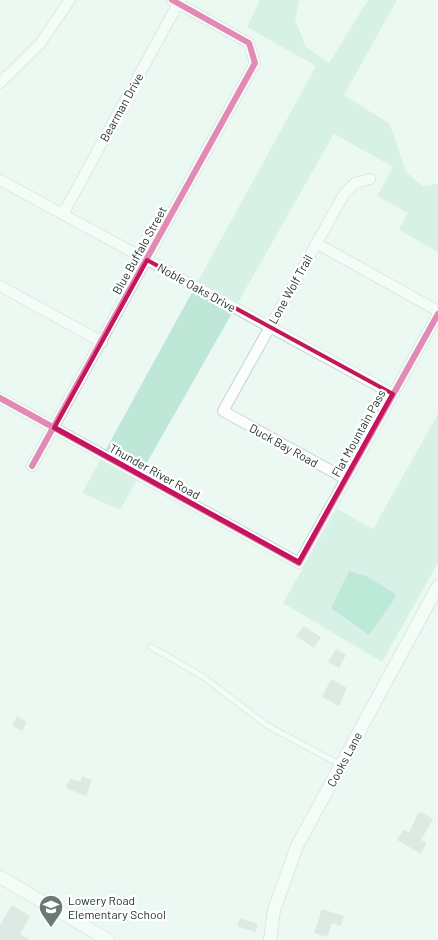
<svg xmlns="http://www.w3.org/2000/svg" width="438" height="940" font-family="Barlow,sans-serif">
<rect width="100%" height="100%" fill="#ecf9f3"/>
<g fill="#bee7d8">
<polygon points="260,0 299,0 295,20 306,47 329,63 368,0 397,0 344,95 390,124 406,172 423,186 438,184 438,252 399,230 408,213 377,196 393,167 334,134 120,510 82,493 316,66 247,27"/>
<polygon points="438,414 438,563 382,662 283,603 337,509 373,529"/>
</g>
<polygon fill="#84d5bb" points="349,571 368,577 395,594 395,598 369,635 331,608"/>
<g fill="#cbd8d3">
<polygon points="304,626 321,637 314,648 296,636"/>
<polygon points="336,649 346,655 339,668 328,662"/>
<polygon points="331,679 347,688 339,706 322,697"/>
<polygon points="17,716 27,722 22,731 12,726"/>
<polygon points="82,776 92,780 86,796 66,788 70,778 80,782"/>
<polygon points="421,812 433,819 421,840 427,843 421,854 397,840 404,829 409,833 418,813"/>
<polygon points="12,905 30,916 20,934 30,940 0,940 0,925"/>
<polygon points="322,909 344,916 341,926 332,923 327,937 314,933"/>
<polygon points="240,918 258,924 255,932 237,926"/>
</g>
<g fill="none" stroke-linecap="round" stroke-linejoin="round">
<defs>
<polyline id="service" points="151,647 202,676 268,726 341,765"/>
<g id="minor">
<polyline points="0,83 39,45 70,0"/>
<polyline points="0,180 393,394"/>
<polyline points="63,214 180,0"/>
<polyline points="316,243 438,311"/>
<polyline points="0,286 102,342"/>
<polyline points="0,398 299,563 438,314"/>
<polyline points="32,466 255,63 249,43 172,0"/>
<polyline points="346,479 223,411 344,194 355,183 370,179"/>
</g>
<g id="tertiary">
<polyline points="0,877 108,940"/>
<polyline points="270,940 274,910 297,846 438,586"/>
</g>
</defs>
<use href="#service" stroke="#c7d4ce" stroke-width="7"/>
<use href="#minor" stroke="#c7d4ce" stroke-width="12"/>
<use href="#tertiary" stroke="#c7d4ce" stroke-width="14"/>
<use href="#service" stroke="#fcfefd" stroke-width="5"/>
<use href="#minor" stroke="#fcfefd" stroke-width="10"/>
<use href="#tertiary" stroke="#fcfefd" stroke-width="12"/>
<defs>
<g id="cycleway">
<polyline points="0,398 299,563 438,314"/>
<polyline points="32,466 255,63 249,43 172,0"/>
</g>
</defs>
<use href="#cycleway" stroke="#fff" stroke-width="9"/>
<use href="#cycleway" stroke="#d6006c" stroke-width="6"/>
</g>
<path d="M0 0H438V940H0ZM147,260L393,394L299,563L54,428Z" fill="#ecf9f3" fill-opacity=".55" fill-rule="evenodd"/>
<path fill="none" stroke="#c2185b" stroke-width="4" stroke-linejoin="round" d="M147,260L393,394L299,563L54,428Z"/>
<defs>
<symbol id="school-pin" viewBox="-11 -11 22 30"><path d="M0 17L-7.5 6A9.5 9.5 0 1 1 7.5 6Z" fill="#6b7973" stroke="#fff"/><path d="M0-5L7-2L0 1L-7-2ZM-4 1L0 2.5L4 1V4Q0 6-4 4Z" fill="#fff"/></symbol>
</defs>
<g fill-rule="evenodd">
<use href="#school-pin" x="37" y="893" width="28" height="38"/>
</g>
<g text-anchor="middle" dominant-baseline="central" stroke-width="4.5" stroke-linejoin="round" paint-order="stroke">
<g font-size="12" fill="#25342e" stroke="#fff">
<text transform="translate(121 107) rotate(-61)">Bearman Drive</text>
<text transform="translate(139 250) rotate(-61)">Blue Buffalo Street</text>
<text transform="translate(197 287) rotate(29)">Noble Oaks Drive</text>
<text transform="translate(290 289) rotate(-61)">Lone Wolf Trail</text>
<text transform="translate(358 433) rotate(-61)">Flat Mountain Pass</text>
<text transform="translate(284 445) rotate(29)">Duck Bay Road</text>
<text transform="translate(155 471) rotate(29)">Thunder River Road</text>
<text transform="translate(344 759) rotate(-62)">Cooks Lane</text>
</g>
<g font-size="12" fill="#25342e" stroke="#fff" text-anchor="start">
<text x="68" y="900">Lowery Road<tspan x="68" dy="14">Elementary School</tspan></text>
</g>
</g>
</svg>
